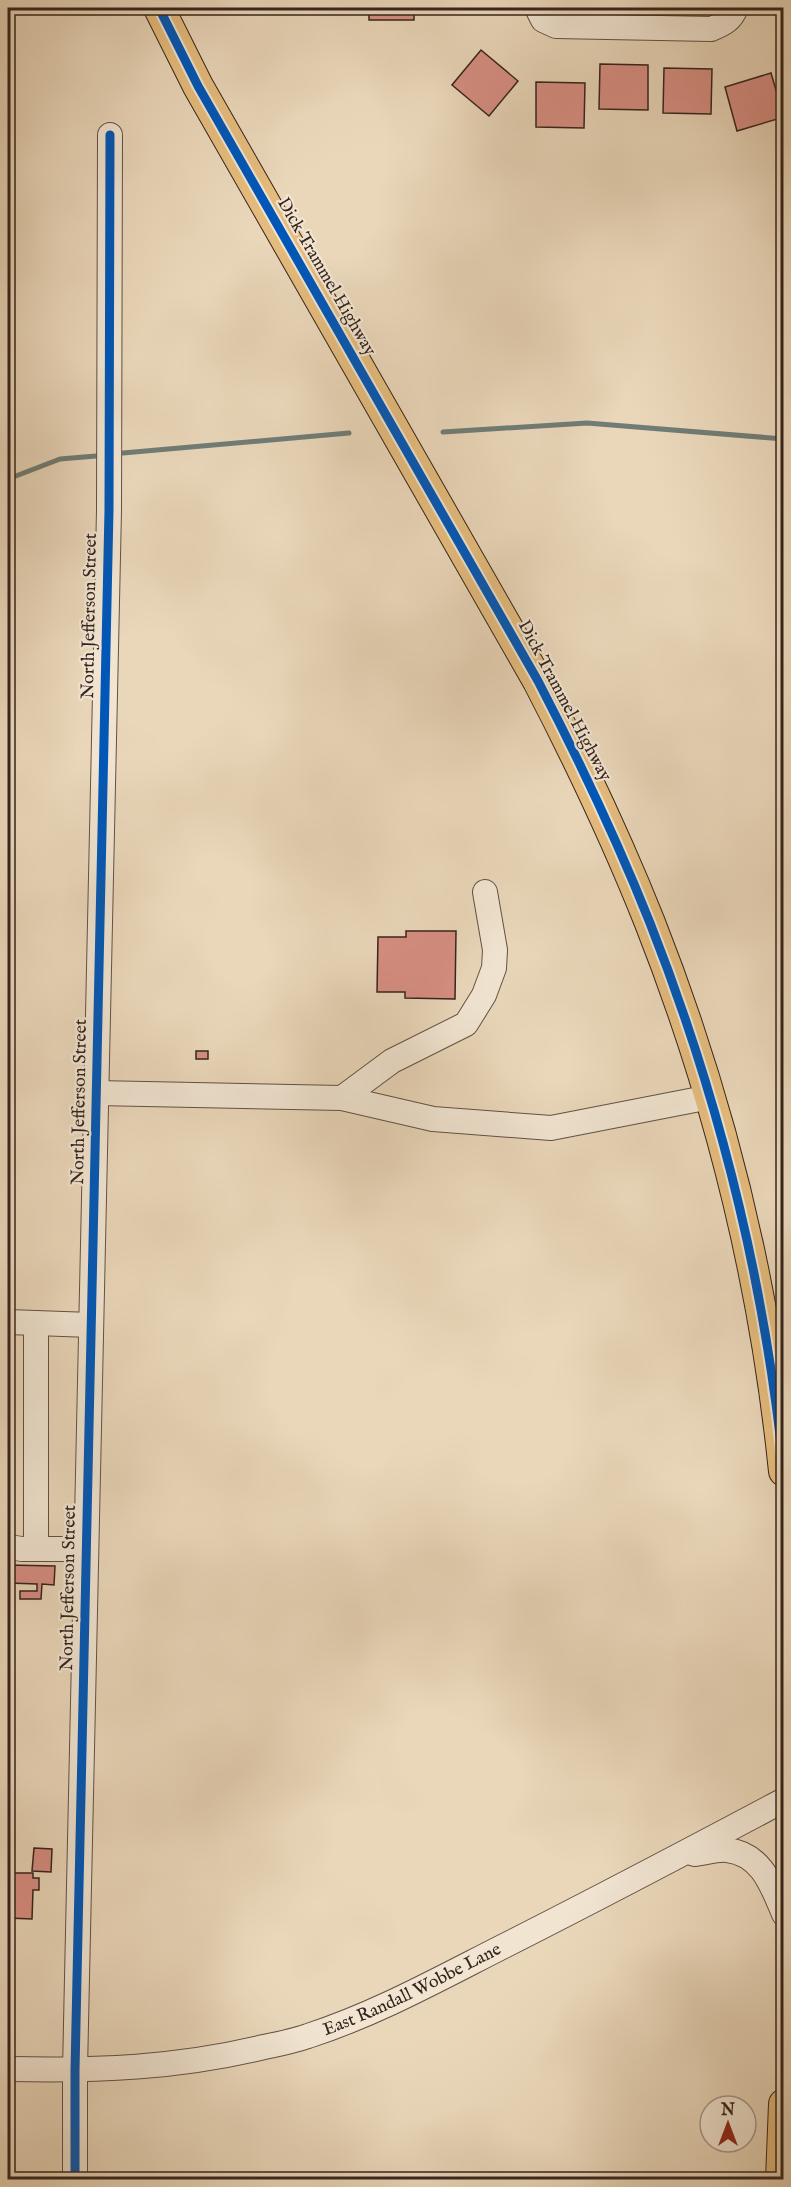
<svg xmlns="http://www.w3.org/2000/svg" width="791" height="2187" font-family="'IM FELL English',serif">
<rect width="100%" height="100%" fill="#ead7ba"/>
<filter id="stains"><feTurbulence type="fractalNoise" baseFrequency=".00333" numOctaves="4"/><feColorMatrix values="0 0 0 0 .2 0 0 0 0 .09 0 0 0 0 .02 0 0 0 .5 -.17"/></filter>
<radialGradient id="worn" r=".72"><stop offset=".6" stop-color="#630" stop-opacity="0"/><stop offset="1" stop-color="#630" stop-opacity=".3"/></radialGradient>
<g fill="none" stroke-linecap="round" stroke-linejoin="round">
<g stroke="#707d77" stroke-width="5">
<polyline points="443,432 587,423 784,439"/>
<polyline points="123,453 349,433"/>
<polyline points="8,479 60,459 96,456"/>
</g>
</g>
<g fill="#d88f84" stroke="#34241d" stroke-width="1.5">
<rect x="369" y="8" width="45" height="12"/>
<polygon points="481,50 518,81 489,116 452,85"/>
<polygon points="600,64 648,65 648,110 599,109"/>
<polygon points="664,68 712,69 711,114 663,113"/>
<polygon points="771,73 784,117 737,131 725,87"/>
<polygon points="536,82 585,83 584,128 536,127"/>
<polygon points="406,931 456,931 455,999 405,998 405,992 377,992 378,937 406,937"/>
<rect x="196" y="1051" width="12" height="8"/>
<polygon points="8,1565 55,1566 54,1585 42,1584 41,1599 20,1599 20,1591 37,1591 37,1584 8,1583"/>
<polygon points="34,1848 52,1849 51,1872 32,1871"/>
<polygon points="8,1873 33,1873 33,1878 39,1878 39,1890 33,1890 32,1919 8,1918"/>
</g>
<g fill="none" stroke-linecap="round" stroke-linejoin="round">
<defs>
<g id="minor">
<path d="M537,8L543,20L556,26L711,29C724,24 731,20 736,8"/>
<polyline points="96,1093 342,1098 392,1061 466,1024 484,995 494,968 495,950 485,892"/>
<polyline points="342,1098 433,1119 551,1128 710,1097"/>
<polyline points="8,1322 91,1325"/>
<polyline points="8,1547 22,1549 86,1549"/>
<polyline points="36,1549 36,1323"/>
<path d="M694,1854C704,1853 717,1849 727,1850C762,1854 772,1886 784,1914"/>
<path id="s1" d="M8,2069C97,2071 177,2068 264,2047C279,2044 294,2041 308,2036C376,2014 439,1979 502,1947C597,1899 690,1850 784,1800"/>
<polyline points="75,2180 75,2070 109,510 110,135"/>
</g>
<g id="major">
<path d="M159,8L198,86L538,681C579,760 617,840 650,923C719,1098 765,1285 784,1471"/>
<polyline points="781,2180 784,2104"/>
</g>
</defs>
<use href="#minor" stroke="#625144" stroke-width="26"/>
<use href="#major" stroke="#34241d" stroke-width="32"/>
<use href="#minor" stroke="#f1e5d2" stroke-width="24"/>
<use href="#major" stroke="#e5bc7d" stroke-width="30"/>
<defs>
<g id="cycleway">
<path d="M159,8L198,86L538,681C579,760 617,840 650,923C719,1098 765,1285 784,1471"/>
<polyline points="75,2180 75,2070 109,510 110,135"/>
</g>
</defs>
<use href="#cycleway" stroke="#f1e5d2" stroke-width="13"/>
<use href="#cycleway" stroke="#0057b8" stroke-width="9"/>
</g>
<g text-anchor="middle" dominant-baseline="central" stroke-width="4.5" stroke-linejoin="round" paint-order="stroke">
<g font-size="18" fill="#34241d" stroke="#f1e5d2">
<text transform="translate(326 277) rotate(60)">Dick Trammel Highway</text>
<text transform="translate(90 616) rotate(-89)">North Jefferson Street</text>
<text transform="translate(564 701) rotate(62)">Dick Trammel Highway</text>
<text transform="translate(80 1102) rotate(-89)">North Jefferson Street</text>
<text transform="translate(69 1588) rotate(-89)">North Jefferson Street</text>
<text stroke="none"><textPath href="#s1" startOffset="417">East Randall Wobbe Lane</textPath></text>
</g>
</g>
<rect width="791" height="2187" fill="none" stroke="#ead7ba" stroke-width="30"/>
<rect x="9" y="9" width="773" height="2169" fill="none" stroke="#34241d" stroke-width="3"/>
<rect x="15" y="15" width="761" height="2157" fill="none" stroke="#34241d" stroke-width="1.5"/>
<g transform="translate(728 2124)"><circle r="28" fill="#f1e5d2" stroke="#a5988a" stroke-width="1.5"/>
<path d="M0-4.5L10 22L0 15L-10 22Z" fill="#8f2418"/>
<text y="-9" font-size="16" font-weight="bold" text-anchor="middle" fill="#34241d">N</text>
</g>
<rect width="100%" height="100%" filter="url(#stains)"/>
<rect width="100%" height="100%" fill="url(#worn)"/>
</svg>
